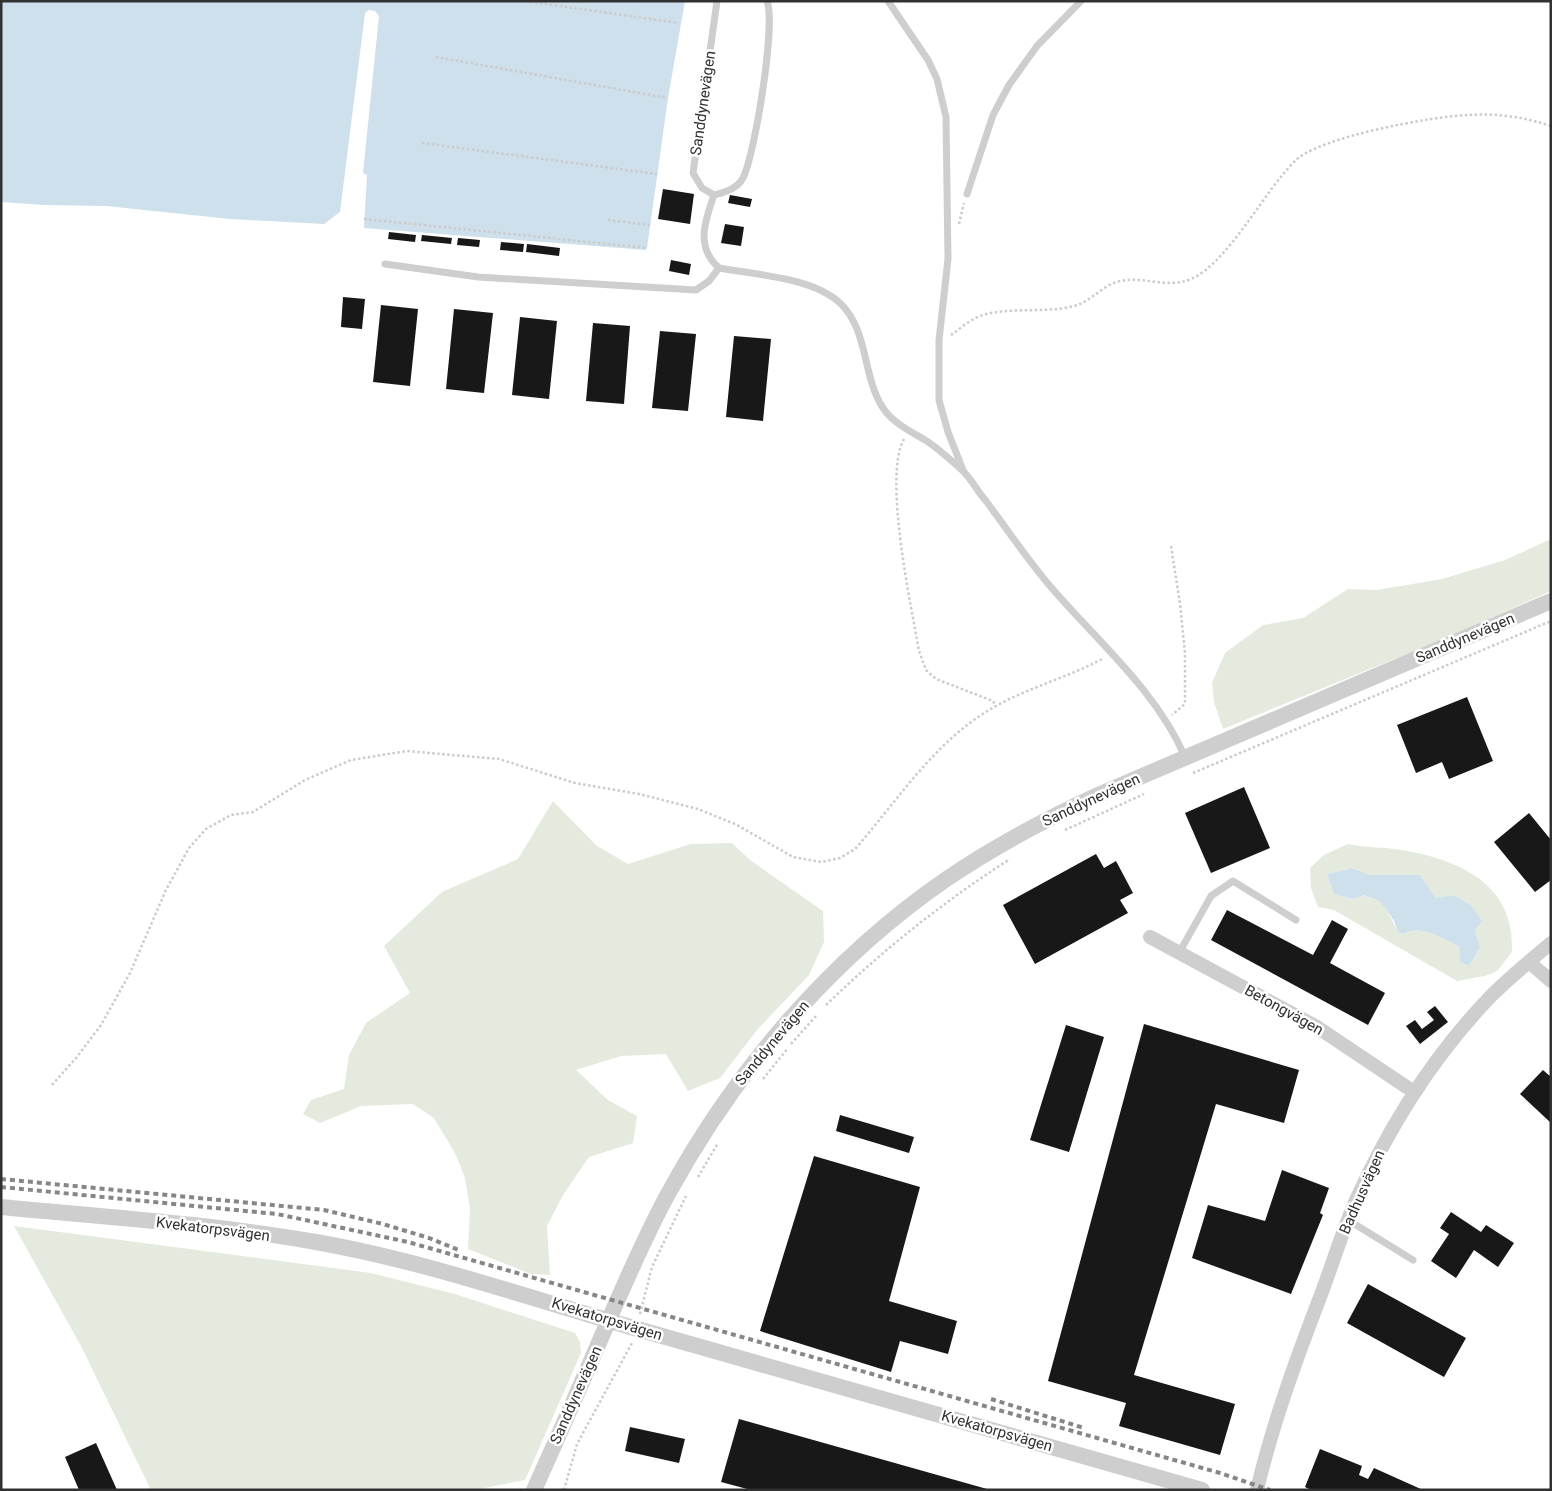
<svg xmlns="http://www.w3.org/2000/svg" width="1552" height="1491" font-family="Roboto,sans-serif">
<rect width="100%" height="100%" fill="#fff"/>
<g fill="#e4eadd" fill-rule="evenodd">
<polygon points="1551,539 1551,591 1446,638 1223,729 1214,702 1212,683 1225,653 1263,625 1303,618 1348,589 1377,590 1442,579 1505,560"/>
<polygon points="553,801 597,846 628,864 691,844 732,843 750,860 823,911 824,942 809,975 757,1030 720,1078 688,1091 666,1054 621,1056 576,1070 608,1100 637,1116 633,1143 589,1157 563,1195 547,1226 550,1275 531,1274 468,1249 470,1209 465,1178 456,1155 434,1118 413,1104 361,1106 320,1123 303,1114 311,1100 344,1089 349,1055 366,1023 410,993 384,946 442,892 518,859"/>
<path d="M1348,844C1366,848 1384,847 1402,850C1460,860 1515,884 1512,952L1497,971L1485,976L1457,981L1334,910L1318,907L1311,888L1310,868L1324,855ZM1352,868L1369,875H1420L1436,898L1454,895L1471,905L1481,921L1475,930L1480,947L1469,966L1460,962V947C1442,938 1422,924 1403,934L1398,932L1387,910L1379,901L1363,895L1354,899L1334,894L1327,874Z"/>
<polygon points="14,1226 371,1273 455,1294 575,1333 580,1342 581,1353 525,1480 474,1490 151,1490 81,1346"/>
</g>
<g fill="#cee0ec">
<polygon points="1,1 685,1 668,98 647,248 646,250 364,228 367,175 363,173 379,16 375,11 369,10 365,13 340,212 324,224 230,219 106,206 44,205 1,202"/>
<path d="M1352,868L1369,875H1420L1436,898L1454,895L1471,905L1482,921L1475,930L1480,947L1469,966L1460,962V947C1442,938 1422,924 1403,934L1398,932L1394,921L1387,910L1379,901L1364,895L1354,899L1334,894L1327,874Z"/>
</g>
<g fill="#181818">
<polygon points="663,189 694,194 690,224 658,219"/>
<polygon points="730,195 752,199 750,207 728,203"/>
<polygon points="725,224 744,227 741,246 721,243"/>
<polygon points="389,232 416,235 415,242 388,239"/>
<polygon points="422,235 452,238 451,244 421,241"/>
<polygon points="458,238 480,240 479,247 457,245"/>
<polygon points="501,242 524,244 523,252 500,250"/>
<polygon points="527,244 560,248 559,256 526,252"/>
<polygon points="671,260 691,264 689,275 669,271"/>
<polygon points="343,297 365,299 362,329 341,327"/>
<polygon points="381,305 418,309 410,386 373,382"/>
<polygon points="454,309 493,313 484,393 446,389"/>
<polygon points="520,317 557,321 549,399 512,395"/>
<polygon points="593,323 630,326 624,404 586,401"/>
<polygon points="660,331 696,334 688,411 652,408"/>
<polygon points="734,336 771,339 763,421 726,417"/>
<polygon points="1467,697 1493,761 1449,779 1442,762 1416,773 1397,725"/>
<polygon points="1244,787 1270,848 1211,873 1185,813"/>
<polygon points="1529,813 1551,840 1551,880 1535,892 1494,842"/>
<polygon points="1096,854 1104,868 1116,861 1133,893 1120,900 1128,913 1035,964 1003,905"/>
<polygon points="1227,910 1313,955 1332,920 1348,929 1330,963 1385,993 1368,1025 1211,940"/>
<polygon points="1435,1006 1448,1022 1420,1044 1406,1026 1415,1020 1422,1029 1434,1020 1427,1012"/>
<polygon points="1144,1024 1299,1070 1284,1123 1216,1104 1134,1375 1235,1404 1220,1455 1119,1426 1126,1403 1048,1381"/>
<polygon points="1066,1025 1104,1037 1069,1152 1030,1140"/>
<polygon points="1543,1070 1551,1077 1551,1123 1520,1094"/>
<polygon points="840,1115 914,1137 909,1153 836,1131"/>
<polygon points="814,1156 920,1187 889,1301 957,1321 948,1354 900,1341 891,1372 760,1331"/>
<polygon points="1282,1170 1329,1188 1320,1213 1323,1215 1291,1294 1192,1258 1208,1205 1265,1221"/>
<polygon points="1451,1212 1481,1232 1486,1225 1514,1243 1498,1267 1474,1250 1456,1278 1431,1261 1449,1234 1440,1228"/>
<polygon points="1368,1284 1466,1338 1444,1377 1347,1323"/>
<polygon points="739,1419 987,1489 987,1490 751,1490 721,1482"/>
<polygon points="630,1427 685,1439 679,1463 625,1451"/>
<polygon points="96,1443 117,1490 79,1490 65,1457"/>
<polygon points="1320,1449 1362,1466 1359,1475 1368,1479 1374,1468 1423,1490 1311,1490 1305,1487"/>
</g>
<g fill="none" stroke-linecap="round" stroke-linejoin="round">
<g stroke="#cbcbcb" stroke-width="2.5" stroke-dasharray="2.5 2.5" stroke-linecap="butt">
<polyline points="525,1 679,23"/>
<polyline points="436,57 668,98"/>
<polyline points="422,143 657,174"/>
<polyline points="364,219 647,248"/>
<polyline points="608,220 650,225"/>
<polyline points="959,224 964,203"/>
<path d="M951,335C960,329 969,320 980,316C1009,306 1043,314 1074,306C1091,302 1102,285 1120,281C1144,276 1168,289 1191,279C1228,263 1265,190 1295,161C1318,137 1433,116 1469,115C1496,113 1524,117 1551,126"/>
<path d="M904,439C883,476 911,605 919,651L926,670L936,679L993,701L996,706"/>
<polyline points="1171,546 1180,604 1185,653 1185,704 1172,715"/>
<polyline points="1193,773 1551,621"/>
<polyline points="1065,830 1144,794"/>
<path d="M826,1005C883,950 943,902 1010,859"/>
<polyline points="791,1044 816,1016"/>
<polyline points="763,1079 788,1048"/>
<path d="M52,1085L76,1058L101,1025L130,973L166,890L189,848L206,829L231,815L253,812L305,780L351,760L407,751L499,759L575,783L639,794L698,809L737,825L793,857L821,862L840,858L855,849C899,799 936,739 996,706C1030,687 1069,677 1104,658"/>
<polyline points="698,1177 718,1143"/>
<polyline points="640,1314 652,1267 686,1196"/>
<polyline points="564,1490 577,1444 632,1343"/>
</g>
<g stroke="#cecece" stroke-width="7">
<path d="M717,1L693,173L702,188L714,195C725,192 737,189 743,178C755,154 776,24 767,1"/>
<polyline points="888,1 928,60 937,79 946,117 948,259 939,340 939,400 948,432 963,470"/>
<polyline points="967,194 993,115 1009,85 1037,46 1081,1"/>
<path d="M714,195C705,221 695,247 719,268C756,275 813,277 841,304C869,332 862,376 883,408C893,423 910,431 925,440C938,448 952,461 963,471C972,480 978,492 986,501C1007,529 1027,559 1050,586C1097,641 1156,690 1185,757"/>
<polyline points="385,264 478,277 696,290 709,281 719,268"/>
<polyline points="1179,953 1211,896 1233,881 1296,920"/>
<polyline points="1348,1220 1413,1260"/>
</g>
<g stroke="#cecece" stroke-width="14">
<polyline points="1150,937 1317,1027 1414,1092"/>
<polyline points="1529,962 1551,981"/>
<path d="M1257,1490C1273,1422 1297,1357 1322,1292C1333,1262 1343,1230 1356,1200C1390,1125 1434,1055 1491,996C1510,977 1531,960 1551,943"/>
</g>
<g stroke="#cecece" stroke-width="16">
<path d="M1,1207C106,1217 212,1224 316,1242C424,1261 529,1298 634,1328C823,1382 1012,1435 1202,1490"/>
<path d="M534,1490C559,1435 583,1380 607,1324C626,1281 645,1236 668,1194C735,1071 831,958 948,878C995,846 1046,819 1098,795L1551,601"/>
</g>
<g stroke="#868686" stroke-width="4" stroke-dasharray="5 4" stroke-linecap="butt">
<polyline points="1,1179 324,1210 383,1224 429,1238 461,1251"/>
<polyline points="1,1187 277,1214 408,1242 1220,1473 1270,1490"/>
<polyline points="991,1399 1084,1428"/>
</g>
</g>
<g text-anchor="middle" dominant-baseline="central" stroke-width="5" stroke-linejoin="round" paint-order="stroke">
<g font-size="15" fill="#313131" stroke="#fff">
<text transform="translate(703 103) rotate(-82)">Sanddynevägen</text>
<text transform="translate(1465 638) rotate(-23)">Sanddynevägen</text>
<text transform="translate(1091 800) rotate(-25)">Sanddynevägen</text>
<text transform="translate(1284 1010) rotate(29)">Betongvägen</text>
<text transform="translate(772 1043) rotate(-50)">Sanddynevägen</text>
<text transform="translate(1362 1192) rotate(-66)">Badhusvägen</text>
<text transform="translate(213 1229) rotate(7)">Kvekatorpsvägen</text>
<text transform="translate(607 1319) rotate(17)">Kvekatorpsvägen</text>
<text transform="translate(576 1395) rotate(-66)">Sanddynevägen</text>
<text transform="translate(997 1431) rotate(16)">Kvekatorpsvägen</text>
</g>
</g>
<rect width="1552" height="1491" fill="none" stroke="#313131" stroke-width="5"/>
</svg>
